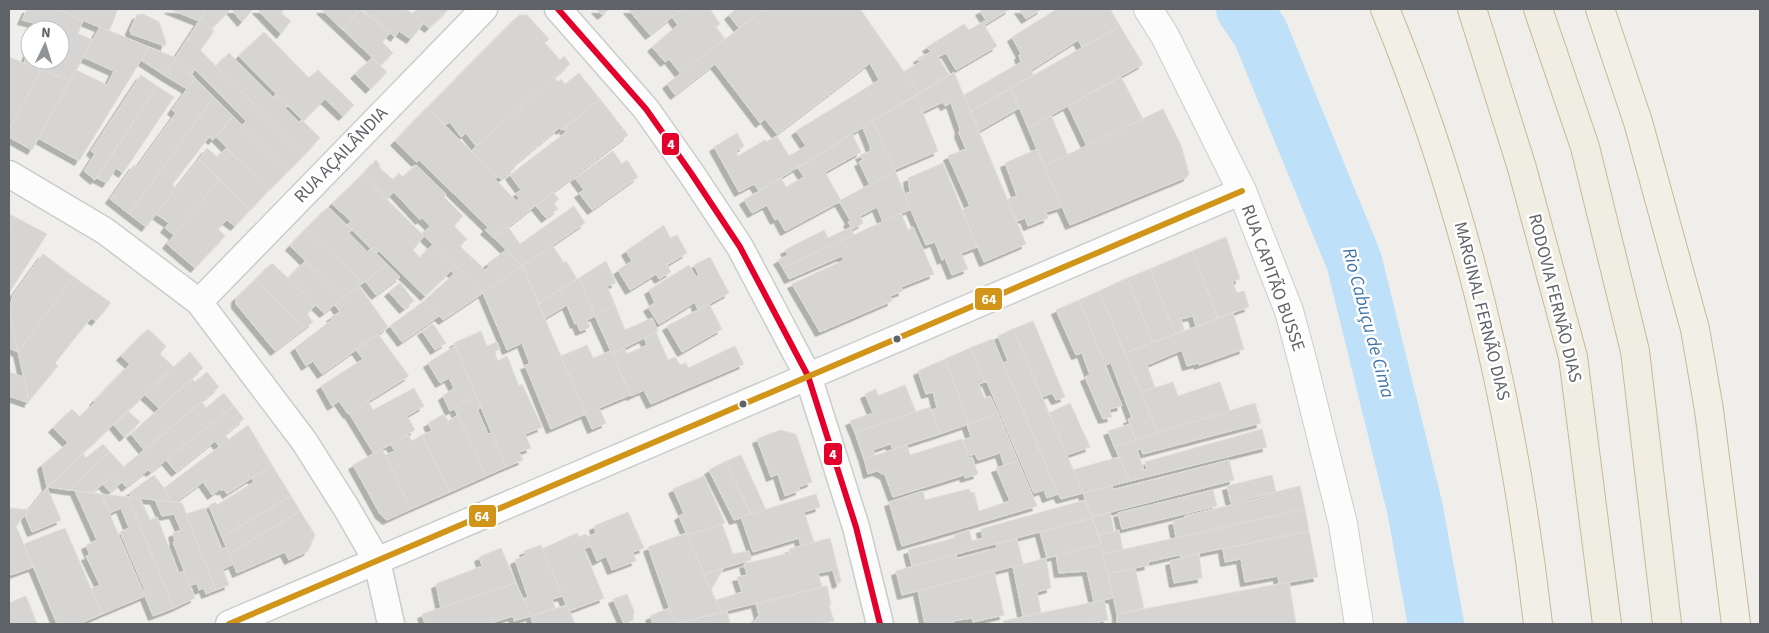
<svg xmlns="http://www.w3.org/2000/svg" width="1769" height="633" font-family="'Source Sans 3',sans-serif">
<defs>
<filter id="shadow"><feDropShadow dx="-4.5" dy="4.5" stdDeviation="0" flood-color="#0004"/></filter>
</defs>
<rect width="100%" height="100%" fill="#efeeea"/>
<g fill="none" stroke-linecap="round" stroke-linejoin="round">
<polyline stroke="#bfe0f9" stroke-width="56" points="1244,9 1260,32 1354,261 1415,509 1436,624"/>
</g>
<g fill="#d6d5d3" stroke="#deddd9" filter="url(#shadow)">
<polygon points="27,9 55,9 83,20 78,34 93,40 70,81 24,63 30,47 30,60 60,60 60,30 36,30 38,24 22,20"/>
<polygon points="55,9 118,9 109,31"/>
<polygon points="169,9 207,9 199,21"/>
<polygon points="207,9 253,9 242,22 231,9 211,29 201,18"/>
<polygon points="257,9 284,9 281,13 291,21 281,34"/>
<polygon points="321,9 360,9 343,30"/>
<polygon points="360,9 390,33 382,42 393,53 380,65 343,30"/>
<polygon points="362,9 406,9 424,23 411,39 399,31 395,37"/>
<polygon points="417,9 449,9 429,28 412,14"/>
<polygon points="596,9 609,9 602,15"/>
<polygon points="628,9 682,9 650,35"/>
<polygon points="682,9 710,9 720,24 716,27 725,39 681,74 669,59 665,62 652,47 678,25 672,17"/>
<polygon points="736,9 764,9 739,28 729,15"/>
<polygon points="764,9 860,9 919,93 759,191 754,184 739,192 714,147 737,133 744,146 736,151 738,156 765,140 766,142 777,136 789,156 806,146 796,131 879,80 870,63 777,134 765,119 760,123 715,64 675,95 667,84"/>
<polygon points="983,9 1010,9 984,25 997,46 956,70 946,53 938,57 949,75 919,93 903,72 920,62 918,58 931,52 927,47 964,24 969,30 986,20 980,11"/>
<polygon points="1019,9 1042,9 1026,19"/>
<polygon points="1057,9 1110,9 1120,26 1082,47 1078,40 1031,70 1033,75 971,111 964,95 1021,62 1019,55 1021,54 1012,37"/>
<polygon points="143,14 159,22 166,42 165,46 131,34 130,30 137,15"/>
<polygon points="519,15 527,15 549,39 545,43 560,60 564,56 570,64 476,146 466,133 461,137 450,122 445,125 427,108"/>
<polygon points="201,18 214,31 200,51 188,38"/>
<polygon points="1120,26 1143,64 1028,128 1011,88"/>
<polygon points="100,27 149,47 79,161 38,138 76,70 107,85 114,71 83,57"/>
<polygon points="264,32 309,78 318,70 354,105 343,116 325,99 303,121 239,56"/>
<polygon points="188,38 304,155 288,171 242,125 246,121 195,69 192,74 175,58"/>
<polygon points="149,47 176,58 164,75 141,60"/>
<polygon points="229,53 273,97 276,94 288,106 285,108 299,122 302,120 320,138 304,155 216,66"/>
<polygon points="9,57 41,70 9,130"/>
<polygon points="176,58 195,78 187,89 164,75"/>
<polygon points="372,58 387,72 370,89 355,74"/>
<polygon points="41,70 70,81 32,150 9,137 9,130"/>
<polygon points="954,72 1026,244 984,262 962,210 970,206 948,156 966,149 959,133 960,129 951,103 945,106 943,102 922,112 916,96"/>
<polygon points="579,73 600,99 561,130 559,128 513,166 515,168 501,179 471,151 554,77 558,82 561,79 565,84"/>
<polygon points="141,75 157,86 95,180 84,171 95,154 91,151"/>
<polygon points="1121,77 1143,119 1087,146 1068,106"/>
<polygon points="195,78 214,97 129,214 110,199 134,165 137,167 176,113 172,110"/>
<polygon points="157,86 174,97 123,173 116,168 107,183 97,178"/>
<polygon points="1011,88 1019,108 979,131 971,111"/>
<polygon points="916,96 938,151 894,170 873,121"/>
<polygon points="214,97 233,116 213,140 209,137 172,185 177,188 146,227 129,214"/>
<polygon points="600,99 628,135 531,209 515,194 521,190 510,175 566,132 564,129"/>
<polygon points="427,108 498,177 495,179 516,201 520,198 531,209 494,238 485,230 488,227 419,160 416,162 395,141"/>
<polygon points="1163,109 1181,145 1189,174 1187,177 1070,225 1044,166"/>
<polygon points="1051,115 1068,155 1044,166 1028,128"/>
<polygon points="233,116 288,171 269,190 216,137"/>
<polygon points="873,121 895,171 870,185 859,162 863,160 860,155 871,151 869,149 871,148 863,128"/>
<polygon points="852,134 861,152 825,172 841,201 785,231 778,218 775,220 767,205 752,213 744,200 781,178 786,187 804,177 798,168"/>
<polygon points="207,148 217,157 226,148 269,190 250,210 199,159"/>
<polygon points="1037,149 1062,207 1046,212 1048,218 1028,226 1025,218 1017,221 1007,199 1017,196 1005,163"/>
<polygon points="613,151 622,164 627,160 638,177 592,210 579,193 584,190 575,178"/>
<polygon points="199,159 219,180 175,236 165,228 169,223 156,214"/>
<polygon points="376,160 380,165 379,167 393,180 399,173 403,177 416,165 446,194 444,197 463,216 454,226 467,239 460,246 485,270 489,267 487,264 506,250 522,266 483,293 424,236 422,234 430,226 422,218 420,220 394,192 387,199 362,175"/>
<polygon points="943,163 977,247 961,253 968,269 952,275 945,258 942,260 935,242 926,245 904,194 910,192 908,178"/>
<polygon points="895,171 911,209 883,222 877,207 860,216 863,223 851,230 854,235 783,268 778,260 788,255 785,250 824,230 828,238 851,227 848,222 850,220 839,201"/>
<polygon points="362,175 424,236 413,250 420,258 433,244 483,293 443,320 424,301 454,274 451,271 425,296 379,251 376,254 347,225 351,221 332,204"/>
<polygon points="219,180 250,210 235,226 227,220 218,229 225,236 195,268 167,244"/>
<polygon points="553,192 559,199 554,203 558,209 546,218 536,206"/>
<polygon points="574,206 585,223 522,266 494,238 508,227 520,244"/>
<polygon points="328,207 352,230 349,233 367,252 371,248 387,264 363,283 306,229"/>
<polygon points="901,213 908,230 913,227 934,274 901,287 903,291 890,296 892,301 820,332 792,284 844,260 842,256 789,279 783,268"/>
<polygon points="9,214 15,217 9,232"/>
<polygon points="15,217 47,234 9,293 9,232"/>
<polygon points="664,225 670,238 677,235 687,253 667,265 671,272 659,279 656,274 630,290 618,270 632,261 626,251"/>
<polygon points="306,229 363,283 343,298 290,246"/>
<polygon points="1226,237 1240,279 1232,281 1237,293 1244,291 1249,307 1218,318 1192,251"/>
<polygon points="552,245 564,263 566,261 577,279 539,303 523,266"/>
<polygon points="1192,251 1218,318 1196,326 1193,316 1181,319 1184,330 1175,334 1150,269"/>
<polygon points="43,254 74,277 18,352 9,311 13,295"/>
<polygon points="710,257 729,293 698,310 695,302 659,324 648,307 655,303 649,290 689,265 696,277 699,275 694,265"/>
<polygon points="305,261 343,298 324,313 288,278"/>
<polygon points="606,261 616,283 607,286 615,305 595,316 579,278"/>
<polygon points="272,263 316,305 307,314 313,322 305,328 255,280"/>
<polygon points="387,264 400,277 376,295 365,281"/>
<polygon points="522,266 586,414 551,429 525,365 530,364 522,343 507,350 483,293"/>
<polygon points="1150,269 1175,334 1153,342 1127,278"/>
<polygon points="74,277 111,303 96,321 91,318 55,363 58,366 29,401 18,352"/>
<polygon points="579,278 595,316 587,320 590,327 580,331 577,323 575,324 567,305 545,318 539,303"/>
<polygon points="1127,278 1153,342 1125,353 1099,291"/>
<polygon points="255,280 305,328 275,351 236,304 236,298"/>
<polygon points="400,283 414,301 404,309 389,292"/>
<polygon points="359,286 388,327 322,374 313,361 306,366 295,348 333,319 331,317 340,312 335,305"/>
<polygon points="1099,291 1141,392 1158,433 1136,440 1128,419 1132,418 1111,363 1105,365 1079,300"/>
<polygon points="1079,300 1122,406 1109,409 1112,417 1103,419 1085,377 1090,375 1082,353 1076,355 1056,310"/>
<polygon points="424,301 439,316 402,342 390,326"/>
<polygon points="709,304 722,329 682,352 667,326"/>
<polygon points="615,305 625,330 652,318 658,331 612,354 595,316"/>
<polygon points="9,308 13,327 18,352 9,348"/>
<polygon points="1233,313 1244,349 1199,365 1198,363 1187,366 1182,350 1147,365 1155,388 1141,392 1125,353"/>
<polygon points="1033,321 1065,397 1056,400 1052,393 1042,397 1013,329"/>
<polygon points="433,324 446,343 435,350 422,331"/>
<polygon points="148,329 166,346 160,354 174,367 47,487 42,465 68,443 53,428 72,409 80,417 95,402 94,401 130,364 121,356"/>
<polygon points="1013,329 1049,413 1083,493 1061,499 1058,494 1003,363 1008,361 998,336"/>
<polygon points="481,331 487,346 497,342 500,349 494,352 498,361 507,356 519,386 522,384 542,427 525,434 531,448 519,452 523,460 506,467 454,343"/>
<polygon points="656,332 668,360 675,357 680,365 686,363 688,368 735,346 744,364 651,404 644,390 631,396 612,354 624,348 627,354 647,345 644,338"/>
<polygon points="378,334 409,376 348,414 339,401 332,406 321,386 363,359 356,350"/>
<polygon points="993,339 1003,363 1058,494 1047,498 1044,490 1034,493 987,382 985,382 970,348"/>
<polygon points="587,345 593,358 611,351 630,395 599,408 606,423 592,429 561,356"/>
<polygon points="455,346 476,396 450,411 443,396 454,388 449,378 440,383 428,363"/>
<polygon points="970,348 985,382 979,384 984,398 990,396 998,413 969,424 945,359"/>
<polygon points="190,352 203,368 159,408 145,395"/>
<polygon points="945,359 969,424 940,434 932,410 937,408 933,392 926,394 918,371"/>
<polygon points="9,372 24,377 29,403 9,396"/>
<polygon points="207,372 219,387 144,450 131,434 192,379 195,382"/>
<polygon points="1173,382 1178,396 1220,382 1230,411 1158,433 1141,392"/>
<polygon points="905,385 916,412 855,433 850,421 873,413 865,394 876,389 878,396"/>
<polygon points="414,388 424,406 407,416 415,430 374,454 349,413 368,401 373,410"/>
<polygon points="224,393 234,406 151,472 148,470 126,487 122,482 110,492 103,484 202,402 206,408"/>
<polygon points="476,396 481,408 477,409 488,434 492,433 506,467 486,476 454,408"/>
<polygon points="1070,403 1090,447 1067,455 1049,413"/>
<polygon points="1255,403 1261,423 1143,454 1141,449 1137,450 1144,470 1147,469 1145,462 1262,429 1267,447 1130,481 1114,446"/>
<polygon points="234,406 244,419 224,435 229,440 220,447 215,441 176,472 166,460"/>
<polygon points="930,407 940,434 893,449 890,444 873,450 875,455 864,459 855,433"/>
<polygon points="128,411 140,422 124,437 114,425"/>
<polygon points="998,413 1018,461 1004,465 1000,453 978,460 975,454 968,456 963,440 971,437 967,425"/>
<polygon points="444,414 448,421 458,415 486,476 450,492 422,435 432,431 428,423"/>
<polygon points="1130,424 1136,440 1114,446 1108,431"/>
<polygon points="248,425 272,465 227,494 224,489 222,491 220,489 212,495 203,482 176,502 171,502 163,489"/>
<polygon points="780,430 796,434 812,482 799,487 800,490 785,496 778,474 771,477 757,439"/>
<polygon points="408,435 412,441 422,435 450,492 411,509 385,455 395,451 390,444"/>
<polygon points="962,439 969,458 972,457 978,474 965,478 964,475 893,497 885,475 877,471 868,474 864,459 907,445 910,455"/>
<polygon points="103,444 110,452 68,490 48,487 83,454 86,458"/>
<polygon points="382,449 411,509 387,520 380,514 353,465"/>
<polygon points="110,452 124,467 93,492 68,490"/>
<polygon points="741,455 766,510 751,515 726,461"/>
<polygon points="1119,457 1130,481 1083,493 1073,470"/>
<polygon points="1229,460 1234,480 1092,517 1083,493 1112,486 1113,490"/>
<polygon points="726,461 751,515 734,520 709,470"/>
<polygon points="1018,461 1037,506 902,546 889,502 923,491 925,500 969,489 971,493 974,492 979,511 1010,501 996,468"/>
<polygon points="272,465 291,496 222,537 209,506 215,502 217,505 254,482 252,478"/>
<polygon points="154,475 164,488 171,502 131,497 129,493"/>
<polygon points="1272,475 1276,492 1231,503 1227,486"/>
<polygon points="704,476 725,523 687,535 679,516 684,513 673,489"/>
<polygon points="1300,486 1305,509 1176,538 1173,521 1185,518 1185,516 1264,497 1263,495"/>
<polygon points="47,487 61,520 32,532 25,515"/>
<polygon points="1213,490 1217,506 1122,529 1118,513"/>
<polygon points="75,491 101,494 145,596 102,614 91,589 100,585 86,556 90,555 86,545 97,540"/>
<polygon points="101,494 128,497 174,608 153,616 143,591 145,590 120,532 129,528 121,508 110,513"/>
<polygon points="816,494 820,507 804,512 814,542 801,546 799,538 753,552 741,517"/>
<polygon points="291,496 300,511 229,554 222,537"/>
<polygon points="128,497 140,498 150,520 157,517 179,573 184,571 195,598 174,608"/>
<polygon points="155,500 182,503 216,590 206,594 204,588 199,590 197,583 190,586 173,542 175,541 173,533 181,530 174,514 162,516"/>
<polygon points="1085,500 1092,518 912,566 908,550 955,538 954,535 969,530 972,541 983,538 981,529"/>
<polygon points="9,508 29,510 9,535"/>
<polygon points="205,508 222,549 226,547 233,564 223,569 229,585 216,590 186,514"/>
<polygon points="1305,509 1309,531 1180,557 1179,555 1148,562 1149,565 1108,574 1103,554"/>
<polygon points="300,511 315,535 308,551 289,560 285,552 237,573 229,554"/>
<polygon points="628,512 644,548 633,552 636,561 612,570 606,556 597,561 587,537 596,533 594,526"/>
<polygon points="1110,512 1114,531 1099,535 1092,517"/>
<polygon points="1092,518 1101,544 1047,558 1040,532"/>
<polygon points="722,524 733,554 749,551 751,560 704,574 687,535"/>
<polygon points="16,526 33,567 11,575 11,573 9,574 9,535"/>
<polygon points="65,528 102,614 79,624 57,624 24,544"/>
<polygon points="1119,530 1123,550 1103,554 1099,535"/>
<polygon points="1309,531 1318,577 1279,584 1278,576 1245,582 1241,559 1225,562 1223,549"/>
<polygon points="577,533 579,537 586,534 591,546 584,549 604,598 569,611 542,549"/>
<polygon points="686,533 721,612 675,624 648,547"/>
<polygon points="830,538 841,582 837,584 833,570 818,573 822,587 721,612 716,600 742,592 737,577 747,575 744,564 790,553 789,549"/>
<polygon points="1017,539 1023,564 902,595 896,571 956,554 957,559 997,548 996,544"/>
<polygon points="1101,544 1113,598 1094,602 1087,571 1059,573 1056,555"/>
<polygon points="541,545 563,596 552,599 555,608 531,616 523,599 528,597 515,560 526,555 524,551"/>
<polygon points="501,548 516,583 441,608 436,584 482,566 479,557"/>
<polygon points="1199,554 1202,578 1174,583 1170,561"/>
<polygon points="1046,558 1051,588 1037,592 1041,613 1023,617 1013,567"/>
<polygon points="1135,568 1144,608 1117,614 1108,574"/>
<polygon points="723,569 711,590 704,574"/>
<polygon points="994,571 1004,615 973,622 972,618 953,621 953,624 925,624 918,591"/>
<polygon points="1289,582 1296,624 1117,624 1117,614"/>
<polygon points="516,583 531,616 514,621 513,616 488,624 425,624 422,614"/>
<polygon points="827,586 831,605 829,605 834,621 818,624 752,624 759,615 756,604"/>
<polygon points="627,594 634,611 633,620 624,624 613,599"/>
<polygon points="26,596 37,624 9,624 9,603"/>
<polygon points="1104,600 1108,620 1095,623 1095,624 1004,624 1003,621"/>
<polygon points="567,605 575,624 533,624 531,616"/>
<polygon points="669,608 676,624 653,624 650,616"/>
<polygon points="727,611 730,623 724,624 675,624"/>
</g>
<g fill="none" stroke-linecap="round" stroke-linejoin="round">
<defs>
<g id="minor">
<polyline points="558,9 646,109 691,173 740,247 808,376 856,527 880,624"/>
<polyline points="9,174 105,231 199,302 304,441 347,509 377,561 391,624"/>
<polyline points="199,302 484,9"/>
<polyline points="229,624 1242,191"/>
</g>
<polyline id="tertiary" points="1148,9 1165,36 1242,191 1289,311 1303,363 1343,524 1359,624"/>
<g id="trunk">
<path d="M1385,9C1466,206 1514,412 1538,624"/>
<polyline points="1600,9 1638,122 1695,329 1709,410 1736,624"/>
</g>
<g id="motorway">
<polyline points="1472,9 1522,168 1573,357 1607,624"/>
<polyline points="1538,9 1585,147 1635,351 1667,624"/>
</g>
</defs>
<use href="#minor" stroke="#cbcccc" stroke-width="29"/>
<use href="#tertiary" stroke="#cbcccc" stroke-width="30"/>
<use href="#trunk" stroke="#c8b996" stroke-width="30"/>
<use href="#motorway" stroke="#c8b996" stroke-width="30"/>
<use href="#minor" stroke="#fdfcfc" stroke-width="26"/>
<use href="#tertiary" stroke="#fdfcfc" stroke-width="28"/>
<use href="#trunk" stroke="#f2f0e6" stroke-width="28"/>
<use href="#motorway" stroke="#f0ede3" stroke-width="28"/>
<defs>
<polyline id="bus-1" points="558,9 646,109 691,173 740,247 808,376 856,527 880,624"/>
<polyline id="bus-2" points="229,624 1242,191"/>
</defs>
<use href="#bus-1" stroke="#fff" stroke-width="10"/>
<use href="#bus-2" stroke="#fff" stroke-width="10"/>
<use href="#bus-1" stroke="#e4002b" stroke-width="6"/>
<use href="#bus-2" stroke="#d1951a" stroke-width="6"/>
</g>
<g fill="#5f6368" stroke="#fff" stroke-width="2">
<circle cx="897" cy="339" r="4.5"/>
<circle cx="743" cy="404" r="4.5"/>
</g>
<g text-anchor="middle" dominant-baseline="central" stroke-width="5" stroke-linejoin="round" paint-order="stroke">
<g font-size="18" fill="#5f6368" stroke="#fff">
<text transform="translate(341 155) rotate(-46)">RUA AÇAILÂNDIA</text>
<text transform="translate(1273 278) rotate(70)">RUA CAPITÃO BUSSE</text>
<text transform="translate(1555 298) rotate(76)">RODOVIA FERNÃO DIAS</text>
<text transform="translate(1482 311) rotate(76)">MARGINAL FERNÃO DIAS</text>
</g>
<g font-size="19" font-style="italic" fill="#4174aa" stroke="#fff">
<text transform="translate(1368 323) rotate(75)">Rio Cabuçu de Cima</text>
</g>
</g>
<g stroke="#fff" stroke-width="2">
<rect x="661" y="132" width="19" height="24" rx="5" fill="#e4002b"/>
<rect x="974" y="287" width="29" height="24" rx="5" fill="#d1951a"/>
<rect x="823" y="442" width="20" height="24" rx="5" fill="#e4002b"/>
<rect x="468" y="504" width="29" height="24" rx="5" fill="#d1951a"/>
</g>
<g font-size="14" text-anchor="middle" font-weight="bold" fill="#fff">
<text x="671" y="149">4</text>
<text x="989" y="304">64</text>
<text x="833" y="459">4</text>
<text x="482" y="521">64</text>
</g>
<rect width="1769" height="633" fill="none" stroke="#5f6368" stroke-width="20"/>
<g transform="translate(45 45) rotate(4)"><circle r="24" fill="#ffffff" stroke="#bfc1c3"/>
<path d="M0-4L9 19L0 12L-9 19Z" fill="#919496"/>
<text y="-8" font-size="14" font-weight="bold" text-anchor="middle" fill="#5f6368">N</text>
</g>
</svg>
